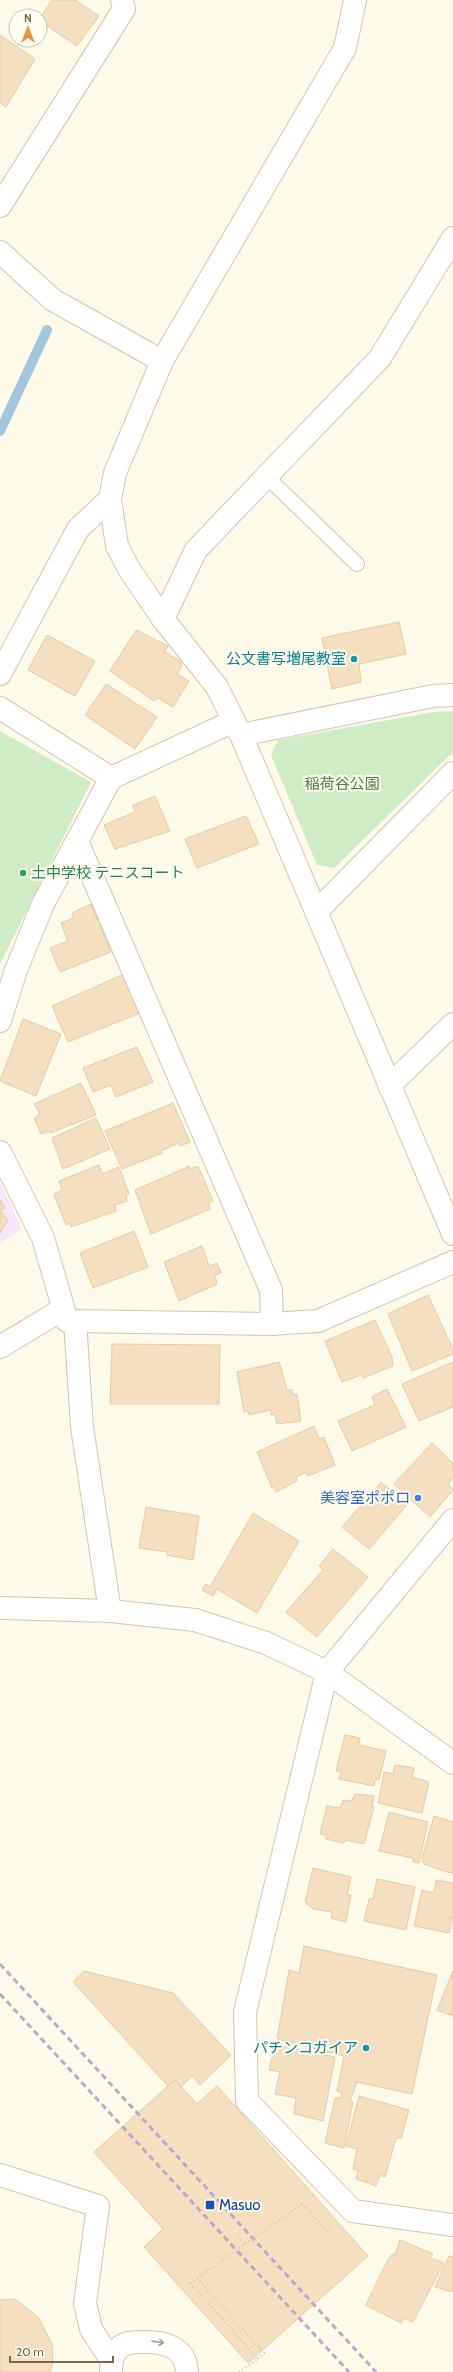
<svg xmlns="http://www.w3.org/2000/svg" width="453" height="2372" font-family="Cabin,'Noto Sans JP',sans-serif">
<rect width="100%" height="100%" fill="#fdfaea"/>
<polygon fill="#f7e7fa" points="0,1183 22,1229 0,1243"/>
<g fill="#cfecc7">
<polygon points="453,711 453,752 334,868 317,865 271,755 278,740 433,712"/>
<polygon points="0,731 91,782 0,964"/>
</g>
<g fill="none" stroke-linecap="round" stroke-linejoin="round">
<polyline stroke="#a3c6da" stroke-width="10" points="0,431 47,330"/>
</g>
<g fill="#f4e0c1" stroke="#e7caa1">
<polygon points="52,0 75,0 99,16 77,46 40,21 40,18"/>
<polygon points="0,35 35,59 6,107 0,103"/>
<polygon points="399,622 406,654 359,664 361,682 332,689 322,638"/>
<polygon points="136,630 168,646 165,652 180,661 182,666 177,674 189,681 173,707 158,698 154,701 110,671"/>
<polygon points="47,635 95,661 75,696 28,670"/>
<polygon points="106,684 157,717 135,749 85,715"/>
<polygon points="155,796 170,831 115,849 104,825 135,812 133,805"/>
<polygon points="246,816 259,844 197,868 185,839"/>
<polygon points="91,904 111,952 60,972 50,948 68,941 61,923 74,918 72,913"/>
<polygon points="122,975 140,1013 68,1042 52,1006"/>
<polygon points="23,1019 61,1034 36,1096 0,1081"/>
<polygon points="137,1047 153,1082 116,1097 111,1085 93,1092 83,1068"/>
<polygon points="81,1083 96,1115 50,1133 49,1131 41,1134 34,1118 40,1114 34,1104"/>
<polygon points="173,1103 190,1142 180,1146 178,1143 161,1151 162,1153 122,1169 105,1131"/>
<polygon points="96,1118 110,1149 63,1169 52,1138"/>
<polygon points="99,1165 102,1174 119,1167 129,1194 126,1196 127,1201 115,1205 116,1211 71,1227 70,1223 66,1225 54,1194 62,1190 59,1181"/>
<polygon points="190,1166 190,1169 198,1166 213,1201 208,1203 210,1209 151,1234 135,1190"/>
<polygon points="0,1200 5,1208 0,1210 8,1221 0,1233"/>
<polygon points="134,1231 148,1267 93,1288 80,1253"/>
<polygon points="202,1246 209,1266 217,1263 221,1273 215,1275 217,1284 179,1301 164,1262"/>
<polygon points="428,1295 453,1349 453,1354 412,1371 388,1314"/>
<polygon points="375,1320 392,1357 393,1366 363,1378 361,1375 342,1382 325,1341"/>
<polygon points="112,1344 220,1345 219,1404 110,1404"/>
<polygon points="279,1362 287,1390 292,1390 293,1395 297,1394 301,1421 277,1424 275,1414 271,1415 271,1410 249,1415 248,1411 244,1412 237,1372"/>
<polygon points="453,1362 453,1407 419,1421 402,1384"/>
<polygon points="387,1389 406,1427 352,1451 338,1421 375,1405 372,1397"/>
<polygon points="314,1426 319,1439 324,1437 335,1465 308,1476 306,1472 296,1477 297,1481 276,1492 274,1487 272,1488 257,1452"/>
<polygon points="432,1443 453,1463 453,1478 448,1484 453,1490 430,1517 394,1484"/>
<polygon points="381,1482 407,1505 369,1549 342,1527"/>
<polygon points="146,1507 199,1516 193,1560 167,1555 167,1552 139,1548"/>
<polygon points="253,1513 299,1541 257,1613 217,1589 213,1596 202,1590 206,1584 210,1587"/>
<polygon points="333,1549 368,1577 317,1637 286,1612 323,1570 319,1566"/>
<polygon points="345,1735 360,1738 359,1745 386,1751 379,1780 375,1779 374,1786 339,1779 341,1772 336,1771"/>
<polygon points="395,1765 414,1768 412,1777 429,1782 422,1813 378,1803 384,1772 393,1774"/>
<polygon points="355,1794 374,1796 372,1806 374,1807 364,1844 346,1840 344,1843 326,1839 326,1835 320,1834 327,1806 340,1808 343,1800 352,1801"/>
<polygon points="389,1812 428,1822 419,1863 413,1862 413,1858 379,1851"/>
<polygon points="434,1816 453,1822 453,1874 424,1864 422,1858"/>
<polygon points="313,1868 351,1877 347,1895 351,1895 346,1922 331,1918 332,1912 313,1909 305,1902"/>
<polygon points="377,1879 415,1887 406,1930 364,1921 369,1899 373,1899"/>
<polygon points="436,1880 453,1883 453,1914 449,1933 414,1926 422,1890 434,1893"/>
<polygon points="304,1946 437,1975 412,2094 357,2082 350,2101 353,2102 344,2148 325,2143 335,2098 340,2098 342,2093 337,2091 344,2056 277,2039 289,1970 299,1973"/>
<polygon points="84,1971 173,1993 231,2055 200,2085 192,2076 181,2087 175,2080 168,2086 73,1982"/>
<polygon points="453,1971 453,2016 437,2010"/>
<polygon points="275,2045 335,2057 323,2121 294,2114 296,2098 275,2094 280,2072 269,2070"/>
<polygon points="175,2080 197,2104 217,2086 368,2256 248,2363 144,2247 163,2229 94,2152"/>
<polygon points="359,2096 409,2110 401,2138 396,2138 385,2177 380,2175 376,2186 356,2179 358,2170 353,2169 357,2149 346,2146"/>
<polygon points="400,2240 433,2254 430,2258 444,2263 413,2322 403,2318 401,2323 366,2305 386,2263 392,2254 395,2255"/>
<polygon points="449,2256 453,2257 453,2292 435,2287"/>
<polygon points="15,2299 38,2317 52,2344 53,2363 50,2372 0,2372 0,2300"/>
</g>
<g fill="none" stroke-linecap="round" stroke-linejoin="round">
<defs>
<polyline id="lane" points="267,477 357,564"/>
<g id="street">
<polyline points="0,206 124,9 122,0"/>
<polyline points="0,252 53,300 162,361"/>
<polyline points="163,619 196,550 380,358 453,238"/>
<polyline points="0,674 78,529 110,499"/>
<polyline points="0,708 111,778"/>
<polyline points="241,735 433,696 453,695"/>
<polyline points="77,841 271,1290 272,1324"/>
<polyline points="317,911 453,773"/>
<polyline points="0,1021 16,970 43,904 111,778 234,721"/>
<polyline points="389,1086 453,1024"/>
<polyline points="0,1152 43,1238 67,1321 272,1324 318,1321 453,1262"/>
<polyline points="75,1321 82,1427 110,1611"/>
<polyline points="0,1347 63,1309"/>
<polyline points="0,1608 110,1611 195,1620"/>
<polyline points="327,1672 245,2012 247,2101 353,2211 453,2225"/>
<polyline points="0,2175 98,2206 85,2303 91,2329 111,2360"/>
</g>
<g id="secondary">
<polyline points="355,0 345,48 162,361 115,473 110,499 117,546 129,569 163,619 217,687 241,735 453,1234"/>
<polyline points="195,1620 266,1643 327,1672 453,1763"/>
<polyline points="327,1672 453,1520"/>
<path d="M111,2372C111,2363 112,2355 118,2349C124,2342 133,2342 141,2342C162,2341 186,2346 187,2372"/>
</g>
</defs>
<use href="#lane" stroke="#d1c5af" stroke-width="16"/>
<use href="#street" stroke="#d1c5af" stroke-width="24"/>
<use href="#secondary" stroke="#d4c6ac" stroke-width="24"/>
<g stroke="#d9c4a3" stroke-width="2.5" stroke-dasharray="1 3" stroke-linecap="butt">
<polyline points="302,2204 328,2231 331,2229"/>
<polyline points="238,2237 245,2245"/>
<polyline points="197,2278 264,2353 258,2359"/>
<polyline points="190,2283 258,2359 239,2372"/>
</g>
<use href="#lane" stroke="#fff" stroke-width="14"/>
<use href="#street" stroke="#fff" stroke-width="22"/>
<use href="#secondary" stroke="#fff" stroke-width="22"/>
<g stroke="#c0a7c9" stroke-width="3" stroke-dasharray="6 4" stroke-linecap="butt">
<polyline points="0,1964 376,2372"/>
<polyline points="0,1994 349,2372"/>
</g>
<polyline stroke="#d9c4a3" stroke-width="2.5" stroke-dasharray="1 3" stroke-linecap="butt" points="190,2283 302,2204"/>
</g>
<defs><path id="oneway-shaft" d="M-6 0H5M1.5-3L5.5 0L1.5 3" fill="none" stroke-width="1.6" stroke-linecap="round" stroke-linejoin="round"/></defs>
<use stroke="#a99c8b" href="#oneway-shaft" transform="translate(158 2342) rotate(8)"/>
<g fill="#0f9aa8" stroke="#fffdf2" stroke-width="1.5">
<circle cx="354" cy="659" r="4"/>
<circle cx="366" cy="2048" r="4"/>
</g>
<circle fill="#2e9e5b" stroke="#fffdf2" stroke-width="1.5" cx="23" cy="873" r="4"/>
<circle fill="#3f7fe0" stroke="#fffdf2" stroke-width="1.5" cx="418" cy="1498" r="4"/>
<rect fill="#1a4fb4" stroke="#fffdf2" stroke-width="1.5" x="205" y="2200" width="10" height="10" rx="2"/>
<g text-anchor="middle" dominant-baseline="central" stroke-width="4" stroke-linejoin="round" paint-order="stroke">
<g font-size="15" fill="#0d838f" stroke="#fffdf2" text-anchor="end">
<text x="346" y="659">公文書写増尾教室</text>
<text x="358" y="2048">パチンコガイア</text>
</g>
<g font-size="15" fill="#488042" stroke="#fffdf2">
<text x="342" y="784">稲荷谷公園</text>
</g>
<g font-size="15" fill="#27864d" stroke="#fffdf2" text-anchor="start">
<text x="31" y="873">土中学校 テニスコート</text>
</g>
<g font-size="15" fill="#366cbe" stroke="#fffdf2" text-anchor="end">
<text x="410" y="1498">美容室ポポロ</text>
</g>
<g font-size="15" fill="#164399" stroke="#fffdf2" text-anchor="start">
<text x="219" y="2205">Masuo</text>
</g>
</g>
<g transform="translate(28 28)"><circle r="19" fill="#fffdf2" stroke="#cac1b0"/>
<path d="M0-3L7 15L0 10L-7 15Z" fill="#e9914d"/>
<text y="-6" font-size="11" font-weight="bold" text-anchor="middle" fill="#7a664c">N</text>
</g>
<path d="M10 2356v6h103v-6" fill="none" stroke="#7a664c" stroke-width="2"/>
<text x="16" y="2356" font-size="12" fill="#7a664c" stroke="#fffdf2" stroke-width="3" paint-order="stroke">20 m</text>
</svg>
